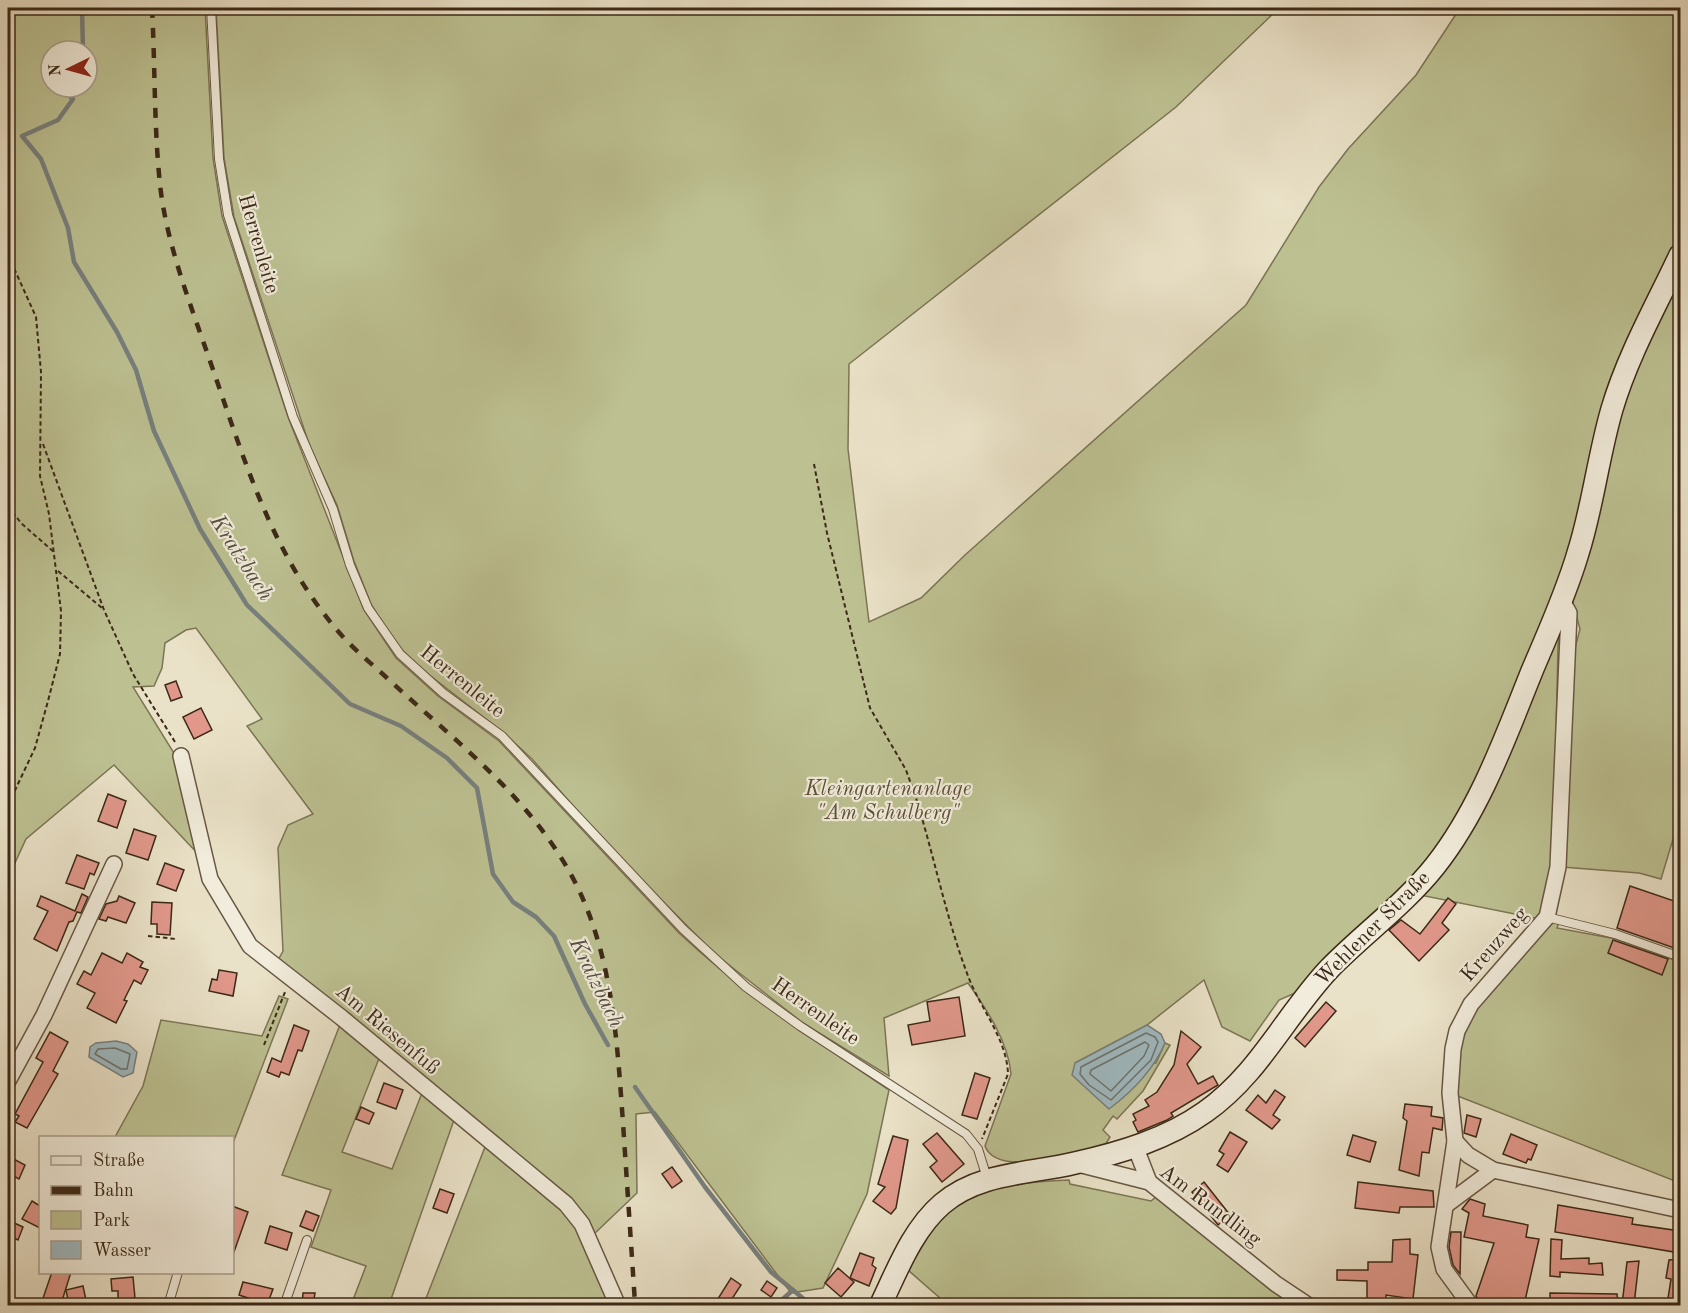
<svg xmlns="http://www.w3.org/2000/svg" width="1688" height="1313" font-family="'Old Standard TT',serif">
<rect width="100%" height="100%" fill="#eae2c8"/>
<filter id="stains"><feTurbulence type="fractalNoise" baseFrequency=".00333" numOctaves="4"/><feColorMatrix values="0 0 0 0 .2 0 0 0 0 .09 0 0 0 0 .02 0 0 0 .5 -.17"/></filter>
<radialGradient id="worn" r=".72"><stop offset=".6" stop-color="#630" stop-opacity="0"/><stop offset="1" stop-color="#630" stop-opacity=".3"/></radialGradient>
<g fill="#bdc192" stroke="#7c7554" stroke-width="1.5" fill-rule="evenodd">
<path d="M8,8H205L213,158L222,216L288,417L364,610L396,658L438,696L499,741L679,933C743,993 816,1041 889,1090L867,1194L823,1288L791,1293L655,1112L636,1114L637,1193L594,1234L277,962L283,951L278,848L288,825L313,814L247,726L262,719L196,628L186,630L165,643L162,668L154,686L133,687L177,758L200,856L114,765L26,839L8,878ZM51,51H87V87H51Z"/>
<path d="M216,8H1279L1176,107L849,364L848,449L869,622L921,598L965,555L1246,305L1319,187L1348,149L1416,75L1460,8H1680V240L1637,329L1570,552L1494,752L1429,862L1302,990L1279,1000L1250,1041L1222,1027L1204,980L1147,1025L1075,1063H1156L1165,1043L1170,1045L1143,1091L1117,1119L1113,1116L1103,1130L1110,1137L1104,1147C1077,1152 997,1179 985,1146L1011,1074C1008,1041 987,1010 968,983L884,1018L889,1076L803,1023L715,954L612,850L532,759L504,733L423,670L402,650L385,627L371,604L354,561L337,505L310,447L234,217L224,158Z"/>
<polygon points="1680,269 1680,816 1661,879 1639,873 1562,867 1571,664 1580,629 1573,603 1573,582 1617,410"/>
<polygon points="1561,627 1558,646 1553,867 1540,919 1420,895"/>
<polygon points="1547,917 1560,920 1557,928 1616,939 1680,962 1680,1183 1450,1093 1457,1031"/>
<polygon points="279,996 288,999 233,1143 232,1138 115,1137 143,1086 161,1020 262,1036"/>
<polygon points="341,1022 380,1056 342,1152 392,1169 422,1093 454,1120 389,1305 351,1305 366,1266 311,1247 331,1190 282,1175"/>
<polygon points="485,1147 520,1172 576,1223 612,1306 423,1306"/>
<path d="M1069,1180L1070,1184L1151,1201L1157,1196L1296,1305H948L908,1270C918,1255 926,1237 938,1223C971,1185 1022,1182 1069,1180Z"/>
</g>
<g fill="#9fbac2" stroke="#77807e" stroke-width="1.5">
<path d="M1147,1025L1161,1034L1165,1043C1153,1071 1133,1091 1109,1109L1072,1075L1075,1063Z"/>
<polygon points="116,1041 128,1044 137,1052 133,1073 123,1077 89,1057 90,1047 96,1043"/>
</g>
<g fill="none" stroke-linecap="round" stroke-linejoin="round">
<g stroke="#6e726c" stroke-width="1.5">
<polygon points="1146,1033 1155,1037 1158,1042 1151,1060 1111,1100 1089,1085 1080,1074 1081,1067"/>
<polygon points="1145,1042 1149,1045 1144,1056 1111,1091 1090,1074 1091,1070"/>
<polygon points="115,1048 130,1054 127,1069 121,1069 95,1054 98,1049"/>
</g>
<g stroke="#77807e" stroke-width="4.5">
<polyline points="82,8 83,51"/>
<polyline points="51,64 44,74 51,81"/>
<polyline points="58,87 73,99 58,120 22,136 41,159 68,228 74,262 117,332 136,370 154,431 200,529 247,605 350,704 401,726 447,758 477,788 493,874 513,902 536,917 554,936 585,1004 608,1045"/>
<polyline points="635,1087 705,1187 771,1272 805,1300 822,1306"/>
<polyline points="775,1306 793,1290"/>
</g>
</g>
<g fill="#e1988b" stroke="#3c2917" stroke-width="1.5">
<polygon points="176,681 182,697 171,701 165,685"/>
<polygon points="201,708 212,730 194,739 183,717"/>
<polygon points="108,794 126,801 117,828 98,821"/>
<polygon points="134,829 156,836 148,860 126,853"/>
<polygon points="77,855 99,863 94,875 90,873 84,889 66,883"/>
<polygon points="165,863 184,870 176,891 157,884"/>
<polygon points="1630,886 1680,903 1680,950 1617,928"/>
<polygon points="82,894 88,897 81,913 77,912 73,921 69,922 57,951 34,939 48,911 37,906 41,896 75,911"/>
<polygon points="119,896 135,903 126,923 108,917 106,921 99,919 106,904 117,901"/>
<polygon points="1448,898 1456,904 1442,923 1449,930 1419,961 1389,930 1401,920 1420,934"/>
<polygon points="152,902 172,903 170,935 157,934 157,924 151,924"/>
<polygon points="1613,940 1668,959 1662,975 1608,953"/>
<polygon points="102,953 122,963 127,953 143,962 140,967 148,970 141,984 134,980 124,1000 127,1001 116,1023 87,1008 95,993 77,984 84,971 91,975"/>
<polygon points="219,970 237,973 233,996 209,991 212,979 217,980"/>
<polygon points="959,997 965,1036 912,1045 908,1025 930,1021 927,1002"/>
<polygon points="1326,1002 1336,1011 1305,1047 1295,1038"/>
<polygon points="294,1025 309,1031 302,1051 298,1050 289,1075 281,1072 279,1077 267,1072 272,1058 281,1062"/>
<polygon points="1181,1031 1201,1047 1187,1064 1198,1084 1213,1076 1218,1085 1171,1113 1173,1116 1167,1120 1138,1132 1133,1122 1136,1120 1133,1114 1149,1106 1145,1100 1157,1092 1174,1065"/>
<polygon points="50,1032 68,1042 53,1071 58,1074 27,1128 15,1122 19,1116 15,1114 43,1062 36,1058"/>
<polygon points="975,1073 990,1078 977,1119 962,1115"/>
<polygon points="384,1083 403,1090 396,1109 377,1102"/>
<polygon points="1275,1090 1285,1097 1273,1115 1280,1120 1272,1129 1246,1110 1258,1095 1266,1103"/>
<polygon points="1405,1104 1432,1107 1431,1116 1443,1118 1442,1130 1433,1128 1429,1153 1422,1152 1419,1176 1399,1170 1407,1121 1403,1118"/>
<polygon points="361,1107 374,1113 369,1124 356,1119"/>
<polygon points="1467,1115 1481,1119 1476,1137 1464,1133"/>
<polygon points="1230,1132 1247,1142 1228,1172 1217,1165 1224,1154 1219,1151"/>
<polygon points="937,1133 964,1164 942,1182 930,1167 937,1161 923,1144"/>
<polygon points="1511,1134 1537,1145 1531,1160 1528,1159 1526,1163 1503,1154"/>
<polygon points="1353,1135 1376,1142 1370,1162 1347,1155"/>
<polygon points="893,1136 908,1140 896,1208 891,1214 873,1201 885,1187 878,1184"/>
<polygon points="8,1156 25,1165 19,1179 8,1173"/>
<polygon points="672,1167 682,1181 672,1188 662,1174"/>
<polygon points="1204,1182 1230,1215 1218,1225 1192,1192"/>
<polygon points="1358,1182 1433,1191 1434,1207 1400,1207 1399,1213 1355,1208"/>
<polygon points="440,1189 454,1194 447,1213 433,1208"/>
<polygon points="1470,1199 1485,1204 1483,1216 1528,1225 1526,1237 1539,1239 1524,1305 1490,1305 1480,1302 1476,1296 1494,1243 1464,1237 1469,1213 1462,1209"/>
<polygon points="32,1201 40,1206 40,1228 22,1219"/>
<polygon points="1558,1205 1633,1218 1632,1224 1680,1231 1680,1253 1555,1232"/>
<polygon points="232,1206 248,1212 234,1252 232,1251"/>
<polygon points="306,1211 319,1216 313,1231 300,1226"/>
<polygon points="12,1222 23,1227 18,1240 8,1235"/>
<polygon points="270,1226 292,1233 287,1250 265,1243"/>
<polygon points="1451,1232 1461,1232 1460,1274 1453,1265 1449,1247"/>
<polygon points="1410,1239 1410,1254 1418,1255 1413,1299 1386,1295 1386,1305 1367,1305 1367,1281 1337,1280 1337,1270 1368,1270 1368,1262 1392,1262 1393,1240"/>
<polygon points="1551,1239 1562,1240 1561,1259 1589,1258 1589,1264 1602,1263 1603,1275 1560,1272 1560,1277 1550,1276"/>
<polygon points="860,1253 874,1258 872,1265 876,1268 869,1286 850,1278"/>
<polygon points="1680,1259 1680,1305 1667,1305 1671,1279 1666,1278 1669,1260"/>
<polygon points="1639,1261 1634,1305 1622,1305 1627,1262"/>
<polygon points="838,1268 854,1282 841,1297 825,1283"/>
<polygon points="52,1272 71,1272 62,1301 41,1304"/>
<polygon points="133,1277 135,1298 118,1300 118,1291 112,1291 111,1279"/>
<polygon points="731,1278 741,1285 728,1305 714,1305"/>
<polygon points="767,1281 777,1288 771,1297 761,1290"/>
<polygon points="243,1282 273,1289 267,1305 250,1302 251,1299 239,1295"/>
<polygon points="83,1286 87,1305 69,1305 66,1290"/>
<polygon points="303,1293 315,1293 313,1305 302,1305"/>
<polygon points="1550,1293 1617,1294 1618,1303 1550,1305"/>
</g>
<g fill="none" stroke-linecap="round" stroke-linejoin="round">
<defs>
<g id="lane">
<polyline points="211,8 219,159 228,215 293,417 333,509 350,565 368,608 400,654 443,693 502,736 683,929 746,987 800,1026 966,1134 978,1149 987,1178"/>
<polyline points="1547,917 1615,934 1680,957"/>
<polyline points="168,1306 178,1272"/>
<polyline points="284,1306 307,1240"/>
</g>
<g id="street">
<polyline points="181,756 210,879 250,946 342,1018 566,1204 582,1224 618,1306"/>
<polyline points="8,1081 44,1015 114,864"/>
<polyline points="1455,1141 1468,1155 1493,1170 1680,1210"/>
<polyline points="1135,1146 1149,1182"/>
<polyline points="1074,1163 1149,1182 1276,1284 1309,1306"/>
<polyline points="1446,1205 1493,1170"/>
<polyline points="1471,1306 1444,1269 1439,1247 1455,1141 1450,1093 1453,1049 1457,1031 1471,1004 1547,917 1558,867 1569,613 1561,599"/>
</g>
<path id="secondary" d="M880,1306C897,1271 912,1230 942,1204C979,1172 1030,1174 1075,1163C1120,1153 1167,1139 1205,1112C1259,1074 1285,1016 1329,969C1363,934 1404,905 1435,866C1480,809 1505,738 1532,671C1548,633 1566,594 1578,553C1593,506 1598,457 1612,409C1628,355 1656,306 1680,255"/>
</defs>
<use href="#lane" stroke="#685743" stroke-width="10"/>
<use href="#street" stroke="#685743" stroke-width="18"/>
<use href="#secondary" stroke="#3c2917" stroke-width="24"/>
<g stroke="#3c2917" stroke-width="2" stroke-dasharray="4.5 3" stroke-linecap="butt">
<polyline points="8,255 36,317 41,372 40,476 49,514 61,611 60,654 48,701 35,748 8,805"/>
<polyline points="43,444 104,610 133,674 175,742"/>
<path d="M814,464L827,533L870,708L906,770L915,795C934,855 946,918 968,976C980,1008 1007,1039 1008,1074L982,1139"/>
<polyline points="8,506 21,523 55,553"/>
<polyline points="58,571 102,608"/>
<polyline points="148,936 176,939"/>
<polyline points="264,1045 285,992"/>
</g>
<use href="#lane" stroke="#f1ecdb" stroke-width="8"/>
<use href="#street" stroke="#f1ecdb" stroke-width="15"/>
<use href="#secondary" stroke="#f1ecdb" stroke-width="21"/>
<path stroke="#3c2917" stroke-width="4.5" stroke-dasharray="10 10" stroke-linecap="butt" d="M152,8C155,63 154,119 159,174C164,238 189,300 210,361C245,461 272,558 344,638C357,652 373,665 387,678C455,741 533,799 576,884C613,959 617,1041 623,1123C627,1183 631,1243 635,1303"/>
</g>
<g text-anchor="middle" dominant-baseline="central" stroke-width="4.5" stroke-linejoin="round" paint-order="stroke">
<g font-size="21" fill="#3c2917" stroke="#f1ecdb">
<text transform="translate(258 244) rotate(74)">Herrenleite</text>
<text transform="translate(462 682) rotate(39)">Herrenleite</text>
<text transform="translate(1373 929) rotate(-45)">Wehlener Straße</text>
<text transform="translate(1495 945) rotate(-49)">Kreuzweg</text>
<text transform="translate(815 1012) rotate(35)">Herrenleite</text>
<text transform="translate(387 1030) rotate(40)">Am Riesenfuß</text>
<text transform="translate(1210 1206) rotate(37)">Am Rundling</text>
</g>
<g font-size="21" font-style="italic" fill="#5c4f36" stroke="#f1ecdb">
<text x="888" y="789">Kleingartenanlage<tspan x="888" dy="24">"Am Schulberg"</tspan></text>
</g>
<g font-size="22" font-style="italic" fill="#554d42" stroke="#f1ecdb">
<text transform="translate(241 558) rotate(57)">Kratzbach</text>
<text transform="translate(596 983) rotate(64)">Kratzbach</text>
</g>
</g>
<rect width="1688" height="1313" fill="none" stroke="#eae2c8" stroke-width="30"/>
<rect x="9" y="9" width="1670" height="1295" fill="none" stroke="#3c2917" stroke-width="3"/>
<rect x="15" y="15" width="1658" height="1283" fill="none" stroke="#3c2917" stroke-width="1.5"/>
<rect x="39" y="1136" width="195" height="138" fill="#f1ecdb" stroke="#a99e8d" stroke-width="1.5"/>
<rect x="51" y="1156" width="30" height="9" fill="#f1ecdb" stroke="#a99e8d" stroke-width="1.5"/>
<text x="93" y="1166" font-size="18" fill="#3c2917">Straße</text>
<rect x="51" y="1186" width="30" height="9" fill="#3c2917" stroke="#a99e8d" stroke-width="1.5"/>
<text x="93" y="1196" font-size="18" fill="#3c2917">Bahn</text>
<rect x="51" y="1211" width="30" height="18" fill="#bdc192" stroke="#a99e8d" stroke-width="1.5"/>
<text x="93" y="1226" font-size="18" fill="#3c2917">Park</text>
<rect x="51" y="1241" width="30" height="18" fill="#9fbac2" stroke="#a99e8d" stroke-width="1.5"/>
<text x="93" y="1256" font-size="18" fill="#3c2917">Wasser</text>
<g transform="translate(69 69) rotate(265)"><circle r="28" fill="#f1ecdb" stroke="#a99e8d" stroke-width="1.5"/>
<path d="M0-4.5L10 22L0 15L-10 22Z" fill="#8f2418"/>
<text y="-9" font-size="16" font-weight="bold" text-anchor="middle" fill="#3c2917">N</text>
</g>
<rect width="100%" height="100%" filter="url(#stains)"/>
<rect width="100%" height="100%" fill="url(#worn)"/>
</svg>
